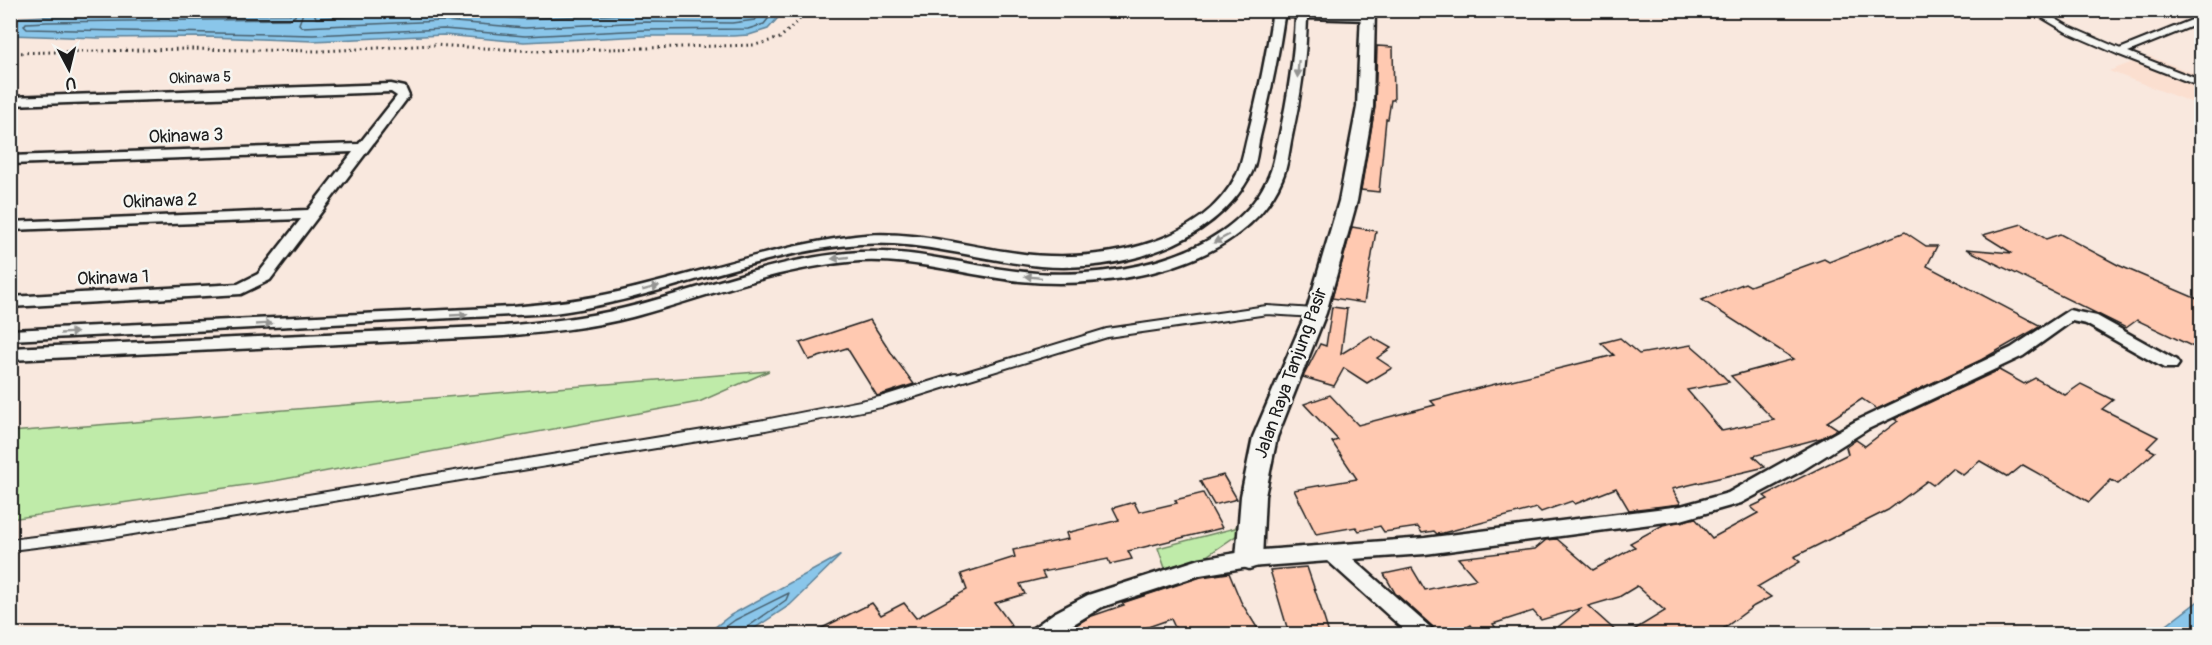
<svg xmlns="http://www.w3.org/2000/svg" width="2212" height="645" font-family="Pangolin,sans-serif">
<rect width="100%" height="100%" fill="#f9e8de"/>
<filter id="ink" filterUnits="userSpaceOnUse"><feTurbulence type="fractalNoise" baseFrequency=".0167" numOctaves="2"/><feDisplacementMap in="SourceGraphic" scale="12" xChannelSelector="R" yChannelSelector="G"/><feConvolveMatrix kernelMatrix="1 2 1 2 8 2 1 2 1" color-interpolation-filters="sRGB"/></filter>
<g filter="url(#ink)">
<polygon fill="#fbdfd0" points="2149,56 2201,76 2201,106 2109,71"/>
<g fill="#bfeba9" stroke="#6e8462" stroke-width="1.5">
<polygon points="769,371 699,402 274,481 11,519 11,432"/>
<polygon points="1253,496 1253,524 1205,557 1165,568 1158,548 1235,528"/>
</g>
<g fill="#8ac6ea" stroke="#5e8298" stroke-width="1.5">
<polygon points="784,11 768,29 749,35 733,36 645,36 524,42 444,35 313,41 207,37 98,38 10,35 11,18 46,16"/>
<polygon points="841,555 790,605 746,634 706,634 731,615"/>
<polygon points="2201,599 2201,634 2155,634"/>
</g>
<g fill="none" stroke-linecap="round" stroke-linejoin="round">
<g stroke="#48606e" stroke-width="1.5">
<polyline points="297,10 295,16 290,19 47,22 26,23 24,26 27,29 313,35 444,29 525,36 645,30 748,29 764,24 775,10"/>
<polyline points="304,10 299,24 302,27 443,21 525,28 645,22 732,23 755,20 764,10"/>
<polyline points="313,10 316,18 444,12 525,19 644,13 732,14 753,10"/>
<polyline points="716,634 735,620 789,593 786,600 746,628 744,634"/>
</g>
</g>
<g fill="#ffc9b1" stroke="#1c1c1c" stroke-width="1.5">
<polygon points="1377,46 1393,47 1394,100 1391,100 1388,119 1386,119 1379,192 1361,190 1375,107"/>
<polygon points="2022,224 2046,239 2060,234 2118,265 2202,301 2202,351 2137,320 2126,328 1966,249 2012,253 1983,235"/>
<polygon points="1352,227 1376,231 1364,303 1332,298"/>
<polygon points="1905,232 1926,246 1937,246 1927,266 2041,326 1981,360 1877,409 1862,399 1827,422 1838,429 1821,438 1753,456 1765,467 1672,489 1681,504 1629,510 1616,488 1575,504 1572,501 1541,512 1537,508 1443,533 1437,534 1434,531 1422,533 1418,527 1384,532 1380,526 1359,531 1356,527 1316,534 1294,490 1357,479 1332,442 1338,440 1304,404 1330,395 1358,425 1435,405 1431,401 1471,390 1614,355 1601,343 1620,338 1639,354 1691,345 1706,358 1729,382 1687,390 1722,431 1774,420 1731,376 1794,359 1702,300 1745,283 1750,286 1824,259 1829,262"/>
<polygon points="1332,307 1347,309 1341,354 1370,336 1391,348 1377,358 1392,368 1367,383 1344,368 1334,386 1303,377 1320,344 1326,346"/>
<polygon points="870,320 894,357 914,384 877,396 847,348 809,360 800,343"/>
<polygon points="1999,370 2024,384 2035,378 2065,395 2081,384 2113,400 2102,409 2158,437 2147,448 2155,452 2118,484 2111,480 2089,502 2023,465 2008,477 1980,461 1963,475 1952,468 1933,485 1927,481 1888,510 1794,557 1800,562 1757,587 1771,597 1754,606 1716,634 1627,634 1665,611 1637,586 1619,597 1588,606 1619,634 1549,634 1582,608 1541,620 1533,611 1493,624 1500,634 1477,634 1471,625 1455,634 1436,634 1432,626 1395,593 1384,574 1412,568 1425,590 1476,579 1458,558 1535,549 1546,540 1557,539 1593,570 1635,547 1630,543 1663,525 1695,518 1712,538 1758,513 1751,507 1768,499 1764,496 1848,454 1846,447 1856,440 1865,446 1898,421 1894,419"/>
<polygon points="1223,475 1237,499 1214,505 1200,481"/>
<polygon points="1203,493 1222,528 1128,551 1132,559 1110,564 1108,559 1042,572 1045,578 1020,584 1025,594 995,603 1012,626 997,634 810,634 872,603 881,615 904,603 916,618 967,590 961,574 1015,557 1013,550 1068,539 1066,533 1119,520 1113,508 1134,502 1139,512 1177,503 1175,500"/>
<polygon points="1307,567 1320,605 1329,634 1289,634 1270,570"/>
<polygon points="1229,573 1241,602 1261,634 1178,634 1171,619 1128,634 1061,634 1089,617 1124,605 1122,603 1201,577"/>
</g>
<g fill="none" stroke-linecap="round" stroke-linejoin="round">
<defs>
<g id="service-far2">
<polyline points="2035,10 2067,29 2120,52 2202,19"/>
<polyline points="2120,52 2202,84"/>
</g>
<polyline id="service-far1" points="950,381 1107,333 1267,310 1315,313"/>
<polyline id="service" points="10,545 102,534 765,425 881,402 955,379"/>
<g id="minor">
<path d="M1273,10L1368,14L1374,17L1368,20L1307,18C1306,58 1301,96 1292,136C1289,150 1288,166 1282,179C1243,270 1107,290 1020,281C962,275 908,256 848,262C774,269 703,298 632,317C590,328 547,332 504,336L10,360V348L504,326C544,322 585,318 625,308C699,290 771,260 847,253C905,247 959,264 1016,271C1098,282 1228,263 1267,180C1274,167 1275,152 1279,138C1288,97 1294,59 1296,17H1284C1278,59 1269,100 1259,141C1257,153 1256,166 1250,176C1210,248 1116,272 1040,266C979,260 921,240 860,244C755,252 658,300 554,313L10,340V330L512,307C548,304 583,300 618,292C698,274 774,246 855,236C909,229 963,246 1017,253C1090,264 1200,249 1237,174C1242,163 1244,150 1247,138C1258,96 1267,53 1273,10Z"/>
<polygon points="391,84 405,87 409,96 270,280 241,294 10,307 10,297 238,284 258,274 301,219 10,230 10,222 308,210 353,152 10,164 10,156 359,144 397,96 391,92 10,105 10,97"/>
<polygon points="2069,310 2097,316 2176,360 2179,364 2176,368 2164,368 2086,324 2072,321 2023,356 1868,429 1803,470 1741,503 1681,520 1425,554 1353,559 1431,628 1434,634 1409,634 1328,561 1249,567 1200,575 1102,607 1057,634 1030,634 1033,628 1054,613 1088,595 1200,559 1249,551 1425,538 1681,506 1728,493 1856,421 2011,348"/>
</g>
<polygon id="tertiary" points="1361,10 1375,10 1373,107 1357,201 1326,313 1277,437 1265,496 1262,559 1258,566 1249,569 1240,566 1236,559 1241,496 1253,437 1306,313 1339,201 1357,107"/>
</defs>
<use href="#service-far2" stroke="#1c1c1c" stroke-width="10"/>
<use href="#service-far1" stroke="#1c1c1c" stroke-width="12"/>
<use href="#service" stroke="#1c1c1c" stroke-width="14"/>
<use href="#minor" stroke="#1c1c1c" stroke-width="5"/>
<use href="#tertiary" stroke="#1c1c1c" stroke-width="5"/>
<g stroke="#1c1c1c" stroke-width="3" stroke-dasharray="1.5 4" stroke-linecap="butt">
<polyline points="10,12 24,10"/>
<polyline points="10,53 187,49 322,51 433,45 536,51 755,45 780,38 803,16 818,10"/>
</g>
<use href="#service-far2" stroke="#f6f6f2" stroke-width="6"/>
<use href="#service-far1" stroke="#f6f6f2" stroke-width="8"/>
<use href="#service" stroke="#f6f6f2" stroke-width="10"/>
<use href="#minor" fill="#f6f6f2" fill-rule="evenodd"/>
<use href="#tertiary" fill="#f6f6f2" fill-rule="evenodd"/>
</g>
<defs><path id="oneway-solid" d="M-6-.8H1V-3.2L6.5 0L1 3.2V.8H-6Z" transform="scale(1.5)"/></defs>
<g fill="#949492">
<use href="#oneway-solid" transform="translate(1298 69) rotate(94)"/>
<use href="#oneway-solid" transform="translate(1221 239) rotate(152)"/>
<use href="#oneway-solid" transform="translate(840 258) rotate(174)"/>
<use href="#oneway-solid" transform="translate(1033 277) rotate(-174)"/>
<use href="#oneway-solid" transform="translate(651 288) rotate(-15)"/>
<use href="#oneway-solid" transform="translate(459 315) rotate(-3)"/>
<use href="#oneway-solid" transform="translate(264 324) rotate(-3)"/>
<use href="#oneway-solid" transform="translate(69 333) rotate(-3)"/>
</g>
</g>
<g text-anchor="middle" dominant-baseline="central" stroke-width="5" stroke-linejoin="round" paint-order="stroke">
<g font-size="15" fill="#1c1c1c" stroke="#f6f6f2">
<text transform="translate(200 78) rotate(-2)">Okinawa 5</text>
</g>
<g font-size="18" fill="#1c1c1c" stroke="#f6f6f2">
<text transform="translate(186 136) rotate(-2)">Okinawa 3</text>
<text transform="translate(160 201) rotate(-2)">Okinawa 2</text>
<text transform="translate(113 278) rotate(-2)">Okinawa 1</text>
<text transform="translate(1291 373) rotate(-70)">Jalan Raya Tanjung Pasir</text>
</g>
</g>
<rect width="2212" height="645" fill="none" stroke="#f6f6f2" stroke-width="36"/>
<rect x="18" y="18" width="2176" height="609" fill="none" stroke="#1c1c1c" stroke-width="2" filter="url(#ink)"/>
<g transform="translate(69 69) rotate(173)" stroke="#f6f6f2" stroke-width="4.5" paint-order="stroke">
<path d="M0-4.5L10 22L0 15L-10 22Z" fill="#1c1c1c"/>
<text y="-9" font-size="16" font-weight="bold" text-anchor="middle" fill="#1c1c1c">U</text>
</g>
</svg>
